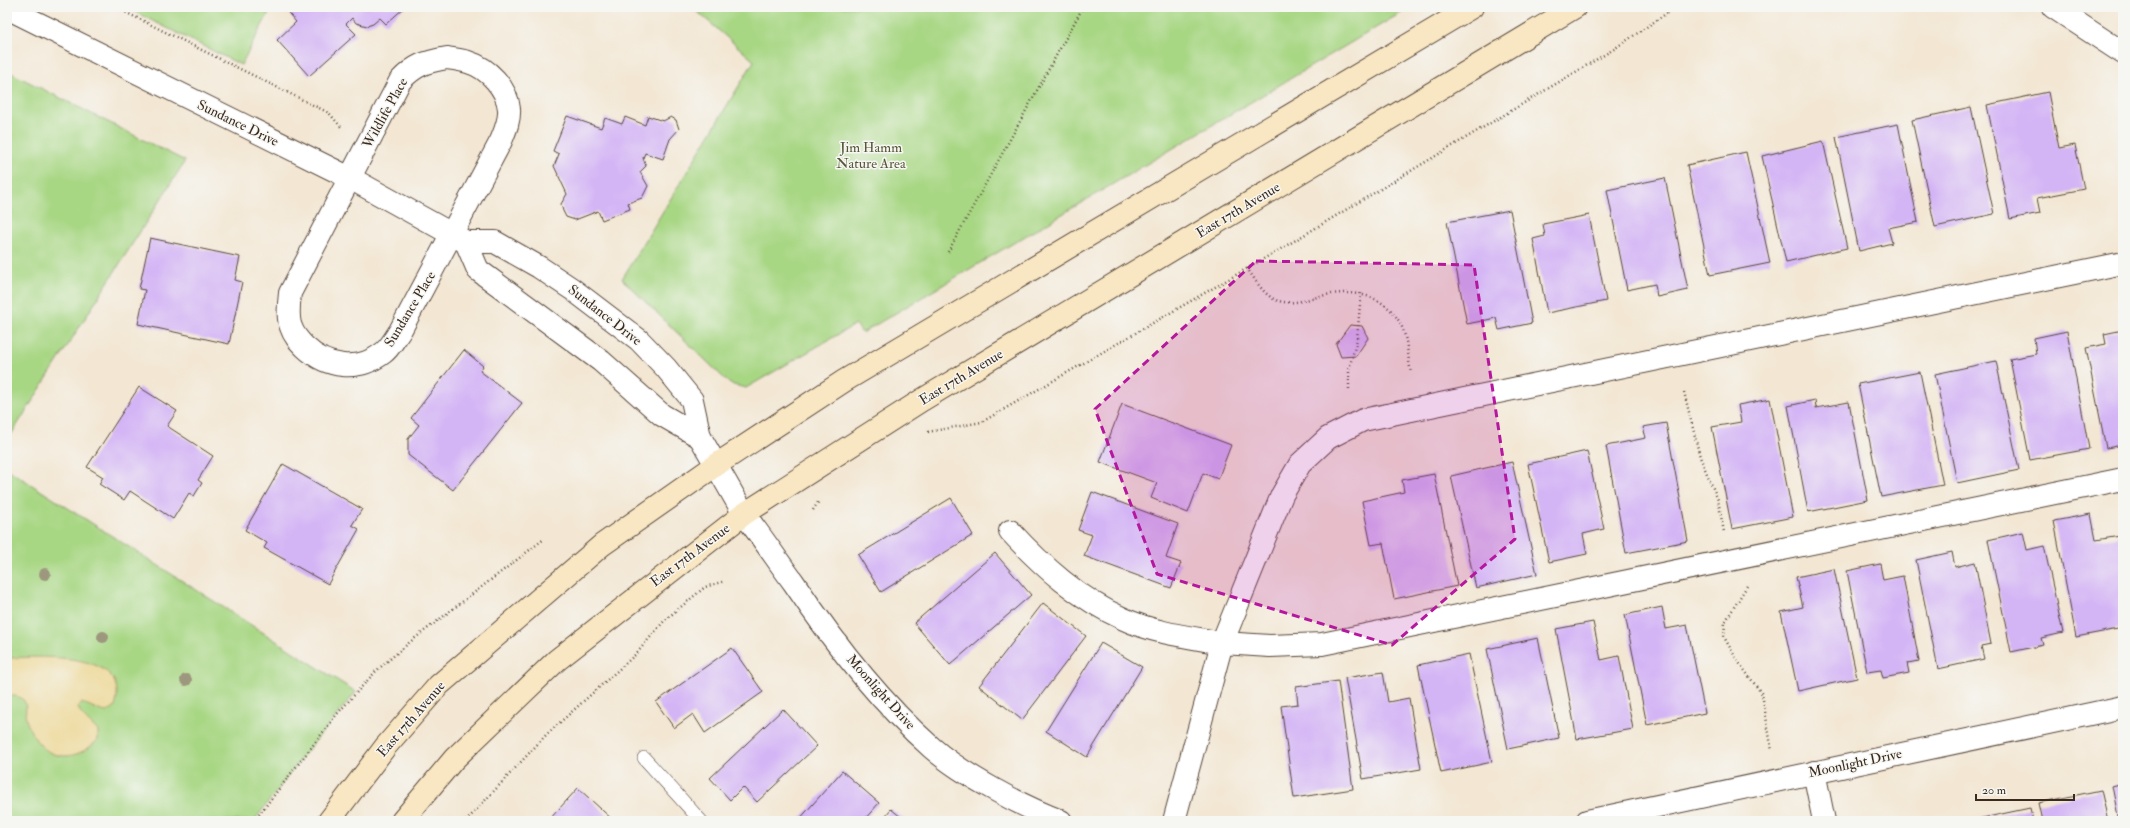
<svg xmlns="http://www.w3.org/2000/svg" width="2130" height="828" font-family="'IM FELL Double Pica',serif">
<rect width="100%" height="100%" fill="#f6f6f2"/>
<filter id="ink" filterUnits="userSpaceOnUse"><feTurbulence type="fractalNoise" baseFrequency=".025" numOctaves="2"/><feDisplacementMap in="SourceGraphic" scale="8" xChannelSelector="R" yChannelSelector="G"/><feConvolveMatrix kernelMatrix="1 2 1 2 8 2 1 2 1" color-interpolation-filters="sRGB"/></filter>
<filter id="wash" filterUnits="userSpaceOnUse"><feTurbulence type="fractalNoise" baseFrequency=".012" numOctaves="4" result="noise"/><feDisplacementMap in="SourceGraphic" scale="16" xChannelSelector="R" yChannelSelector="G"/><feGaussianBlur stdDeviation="0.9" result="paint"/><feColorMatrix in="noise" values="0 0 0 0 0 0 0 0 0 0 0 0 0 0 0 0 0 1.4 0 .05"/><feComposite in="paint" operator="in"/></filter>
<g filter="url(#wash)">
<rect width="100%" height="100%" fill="#f3e7d4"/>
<g fill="#a8d784" stroke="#728051">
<polygon points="125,7 272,7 241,65"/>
<polygon points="692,7 1411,7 862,333 856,324 746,388 730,384 622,279 754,61"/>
<polygon points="7,71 185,161 7,441"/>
<polygon points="7,469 356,692 308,750 254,821 7,821"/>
</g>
<path fill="#eeda9e" stroke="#94825e" d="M7,658C42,657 132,650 115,707L107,712C97,711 91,705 81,703L78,708L82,715L98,731V740C69,768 38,758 26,719C24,713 28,707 24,701C20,695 13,696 7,696Z"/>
<g id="blocks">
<g fill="#d3b4f5">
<polygon points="283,7 405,7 386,24 380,18 373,24 367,26 356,23 352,18 346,24 356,34 309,76 277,40 296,22"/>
<polygon points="2048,92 2059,148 2075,145 2084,189 2037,198 2040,213 2010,219 1987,105"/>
<polygon points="1971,107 1994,214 1935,227 1912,120"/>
<polygon points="567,116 601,128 605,118 622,124 625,117 645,125 648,116 663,121 671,117 676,120 679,129 670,139 663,159 645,153 643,158 646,166 640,172 648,186 642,198 628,203 630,209 602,220 598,211 575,220 566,217 563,211 561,204 567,194 554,166 559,154 553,151"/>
<polygon points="1898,124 1918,222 1888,228 1892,243 1859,251 1836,137"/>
<polygon points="1823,141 1847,248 1786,262 1762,156"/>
<polygon points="1746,152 1770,263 1710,275 1687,165"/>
<polygon points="1665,178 1688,290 1657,297 1655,284 1627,290 1607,190"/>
<polygon points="1510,210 1532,323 1499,330 1496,318 1467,324 1447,222"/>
<polygon points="1589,215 1606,301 1547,313 1533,239 1545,236 1543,224"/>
<polygon points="150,238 240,257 235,280 242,282 229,344 138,324 145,290 139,289"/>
<polygon points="1350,325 1362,326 1368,338 1356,356 1341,357 1336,344"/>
<polygon points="2123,330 2123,445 2106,448 2086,348 2106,344 2104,334"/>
<polygon points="2067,331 2089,449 2030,460 2010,359 2036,354 2034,338"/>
<polygon points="464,350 483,366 480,371 522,403 453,490 408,455 408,439 419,425 411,418"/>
<polygon points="1996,361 2019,470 1957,483 1935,374"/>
<polygon points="1920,372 1943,485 1881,497 1858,384"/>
<polygon points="139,387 177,411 167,426 213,456 198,480 202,483 194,496 189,493 173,519 130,491 124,500 99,484 103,477 87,467"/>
<polygon points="1770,399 1793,517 1732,529 1712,427 1741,422 1738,405"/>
<polygon points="1815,400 1816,408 1849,402 1868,500 1808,512 1788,406"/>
<polygon points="1122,404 1231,445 1218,479 1203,473 1188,513 1151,498 1157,483 1100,462"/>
<polygon points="1666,423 1688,541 1626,553 1606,446 1646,438 1643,427"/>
<polygon points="1587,451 1604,529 1583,534 1587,554 1549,562 1528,464"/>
<polygon points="1512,462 1537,574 1476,588 1451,476"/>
<polygon points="283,464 362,509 352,525 359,529 328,584 264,548 267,543 245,530"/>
<polygon points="1434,474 1457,586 1394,599 1383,543 1371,545 1362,501 1404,492 1402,480"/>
<polygon points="1092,492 1178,524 1166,558 1181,563 1171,588 1084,556 1092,535 1078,530"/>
<polygon points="951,498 973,535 881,592 858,555"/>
<polygon points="2091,514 2096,540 2120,536 2123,551 2123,628 2076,637 2054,521"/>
<polygon points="2023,532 2027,550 2044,546 2063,633 2041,638 2043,645 2011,652 1988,540"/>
<polygon points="1952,552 1955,567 1975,562 1991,644 1981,646 1984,659 1938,669 1916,560"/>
<polygon points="995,553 1031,595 950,665 914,623"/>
<polygon points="1880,564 1883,580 1903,576 1919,661 1907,663 1909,673 1883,678 1881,670 1867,672 1847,571"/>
<polygon points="1834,569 1857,678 1798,691 1781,612 1803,607 1796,577"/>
<polygon points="1043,603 1086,636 1022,720 979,686"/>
<polygon points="1662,607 1666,629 1687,625 1705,713 1647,725 1625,615"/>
<polygon points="1593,622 1601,660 1619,656 1633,729 1577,739 1556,629"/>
<polygon points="1538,638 1559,738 1508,749 1487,649"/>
<polygon points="1101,643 1142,667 1087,757 1046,731"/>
<polygon points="732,648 763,692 705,733 693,714 674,728 656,702"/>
<polygon points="1469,654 1492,762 1441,773 1418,665"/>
<polygon points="1383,672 1388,702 1409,698 1421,769 1363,779 1345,678"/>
<polygon points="1338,681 1353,789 1294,798 1281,706 1298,704 1296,687"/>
<polygon points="783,709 817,746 757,802 743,787 730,800 710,778"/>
<polygon points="842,771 879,803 863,821 798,821"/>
<polygon points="2123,783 2123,821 2119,821 2112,786"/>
<polygon points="578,788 614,821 548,821"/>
<polygon points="2101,790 2108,821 2042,821 2038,803"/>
<polygon points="2030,808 2033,821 1973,821 1973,820"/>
<polygon points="891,809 906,821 881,821"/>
</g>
</g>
</g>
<g filter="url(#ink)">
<use href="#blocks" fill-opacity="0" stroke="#574639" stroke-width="1"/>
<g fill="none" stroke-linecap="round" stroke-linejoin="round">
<defs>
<polyline id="service" points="644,758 701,821"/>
<g id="minor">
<polyline points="2053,7 2123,53"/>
<path d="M447,58C454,59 462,60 468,62C488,68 507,88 509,109C510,120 505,131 501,141L400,331C395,338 390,348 383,353C358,372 327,368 305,347C299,341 294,336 291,327C287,317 289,304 290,293L400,81C415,65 425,62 447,58Z"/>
<path d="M744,514C762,537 777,560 794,583C832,640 881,703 932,748C963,775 1023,807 1061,821"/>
<path d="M1010,531C1043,567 1079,599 1124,619C1154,633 1190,637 1222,643L1282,495L1300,464L1328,438L1363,420L2123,263"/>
<polyline points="1814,772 1824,821"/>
<polyline points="1174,821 1222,643 1270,646 1322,644 2123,479"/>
<polyline points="1587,821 2123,707"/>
</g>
<g id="tertiary">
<polyline points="7,8 350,178 466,242 495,242 539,267 572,289 639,340 666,368 692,400 700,437 744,514"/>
<polyline points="466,242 478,270 601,361 662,415 700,437"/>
</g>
<g id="secondary">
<polyline points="329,821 386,746 439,685 602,545 716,465 844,381 1472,7"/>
<polyline points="402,821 454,759 557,660 744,514 922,400 1575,7"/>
</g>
</defs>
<use href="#service" stroke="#574639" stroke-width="14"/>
<use href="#minor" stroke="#574639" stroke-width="24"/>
<use href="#tertiary" stroke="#574639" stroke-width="24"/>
<use href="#secondary" stroke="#574639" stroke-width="24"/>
<g stroke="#574639" stroke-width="2.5" stroke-dasharray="1 3" stroke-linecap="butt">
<polyline points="115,7 329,113 341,127"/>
<polyline points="1740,7 1745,7"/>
<polyline points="948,252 1083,7"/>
<path d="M1247,268C1254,278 1261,291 1272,298C1291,309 1313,296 1332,294C1360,290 1388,298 1401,325C1407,336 1408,359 1411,373"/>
<polyline points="1349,389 1349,369 1357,339 1361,293"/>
<polyline points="1684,392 1700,457 1718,500 1724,532"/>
<polyline points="928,432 982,422 1284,247 1614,49 1676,7"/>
<polyline points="813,510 819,501"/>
<polyline points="1747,586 1725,622 1724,637 1737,660 1762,694 1772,751"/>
<polyline points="254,821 338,713 376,671 410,642 544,539"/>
<polyline points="466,821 546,735 636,654 665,620 705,587 725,581"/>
</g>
<use href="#service" stroke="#fff" stroke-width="13"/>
<use href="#minor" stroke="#fff" stroke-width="22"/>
<use href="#tertiary" stroke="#fff" stroke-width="22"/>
<use href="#secondary" stroke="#f9e7c3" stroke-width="22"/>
</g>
<g fill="#9d977e">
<circle cx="45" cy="574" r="6"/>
<circle cx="103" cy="637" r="6"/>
<circle cx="186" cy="680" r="6"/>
</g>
</g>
<path fill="#b5179e" fill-opacity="0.2" stroke="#b5179e" stroke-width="3" stroke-dasharray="8 5" stroke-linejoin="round" d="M1256,261L1474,265L1515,539L1392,645L1157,574L1095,409Z"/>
<g text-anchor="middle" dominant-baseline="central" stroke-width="3" stroke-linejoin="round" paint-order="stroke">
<g font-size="14" fill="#3b2a1e" stroke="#f6f6f2">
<text transform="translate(385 113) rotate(-61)">Wildlife Place</text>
<text transform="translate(238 123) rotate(26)">Sundance Drive</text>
<text transform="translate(1238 210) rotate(-31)">East 17th Avenue</text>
<text transform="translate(410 309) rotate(-59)">Sundance Place</text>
<text transform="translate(605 315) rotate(38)">Sundance Drive</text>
<text transform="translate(961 377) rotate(-31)">East 17th Avenue</text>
<text transform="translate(690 555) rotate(-37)">East 17th Avenue</text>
<text transform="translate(881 692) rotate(48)">Moonlight Drive</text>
<text transform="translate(411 719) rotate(-49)">East 17th Avenue</text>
<text transform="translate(1855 763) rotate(-12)">Moonlight Drive</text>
</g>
<g font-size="14" fill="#565538" stroke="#f6f6f2">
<text x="871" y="147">Jim Hamm<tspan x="871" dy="16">Nature Area</tspan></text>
</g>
</g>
<rect width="2130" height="828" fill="none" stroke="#f6f6f2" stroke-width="24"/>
<path d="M1976 794v6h98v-6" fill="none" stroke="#3b2a1e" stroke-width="2"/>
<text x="1982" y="794" font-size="12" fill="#3b2a1e" stroke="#f6f6f2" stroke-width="3" paint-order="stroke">20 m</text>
</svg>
